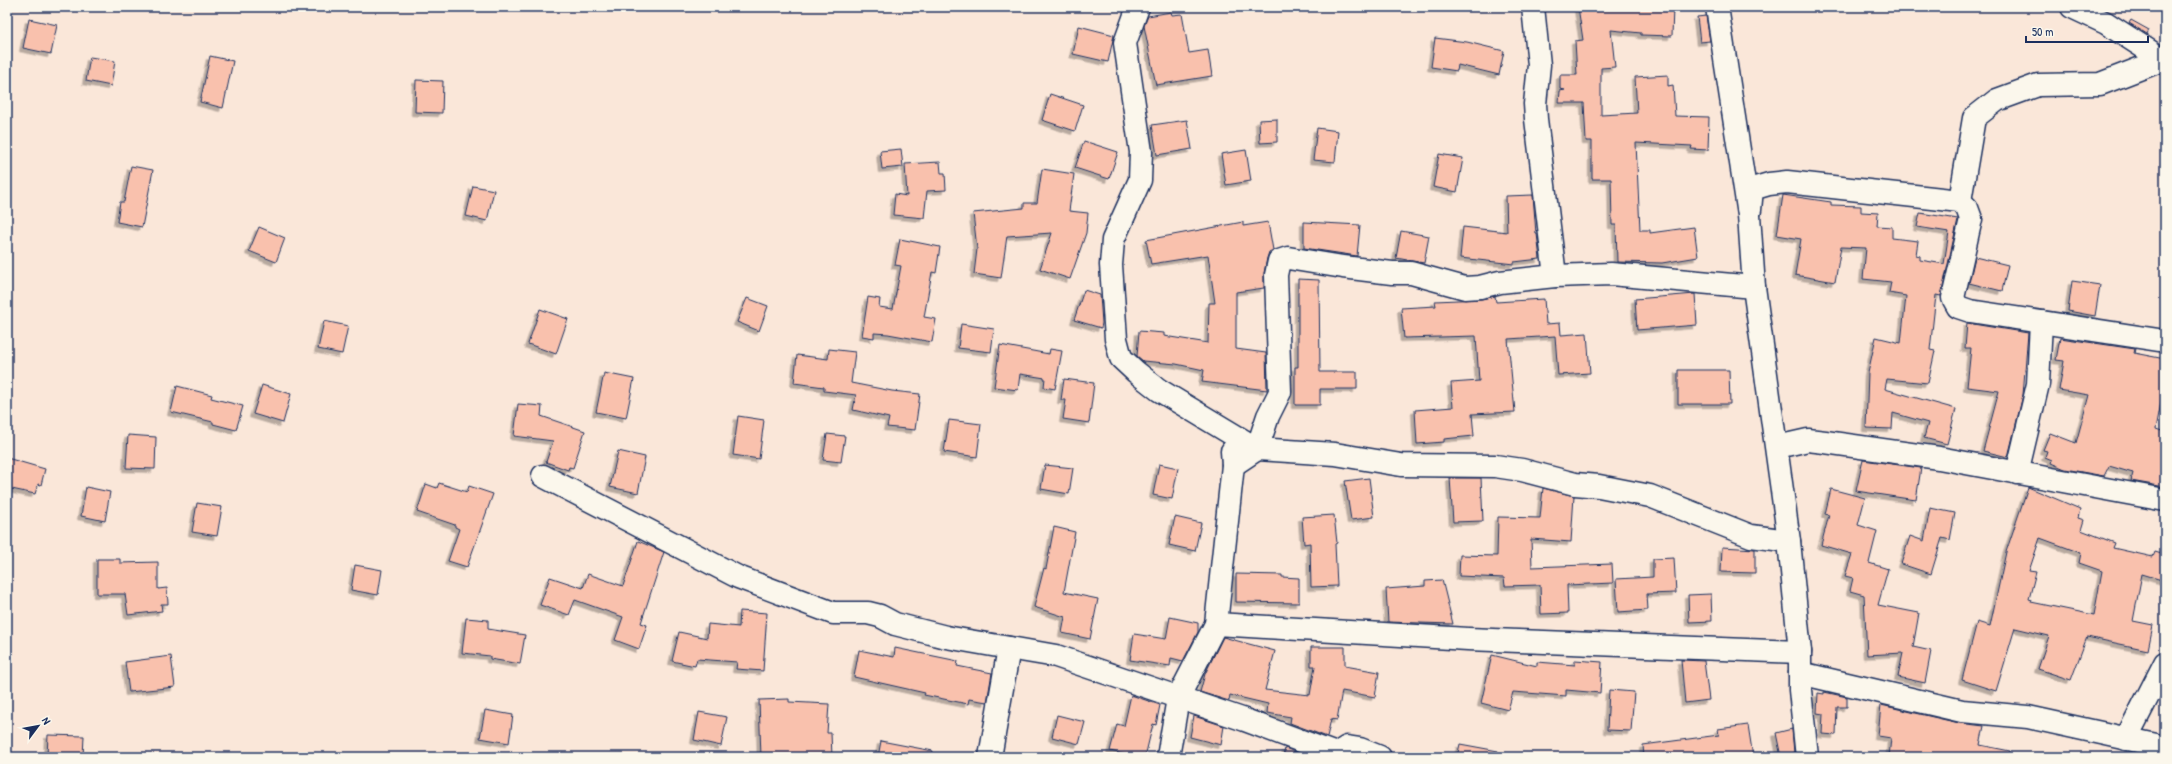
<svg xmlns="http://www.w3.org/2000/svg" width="2172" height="764" font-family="'Patrick Hand',sans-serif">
<defs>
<filter id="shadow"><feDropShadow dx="-3.5" dy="3.5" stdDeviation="0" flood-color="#0004"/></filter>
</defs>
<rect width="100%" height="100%" fill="#fae7d9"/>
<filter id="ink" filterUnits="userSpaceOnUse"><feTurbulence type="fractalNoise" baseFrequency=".025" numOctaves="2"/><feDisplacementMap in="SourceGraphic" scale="8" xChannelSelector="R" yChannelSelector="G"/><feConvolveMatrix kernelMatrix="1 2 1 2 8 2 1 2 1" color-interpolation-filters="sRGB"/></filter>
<g filter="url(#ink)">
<g fill="#f9c1ad" stroke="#1b2f5e" fill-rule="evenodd" filter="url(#shadow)">
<polygon points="1578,7 1594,7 1594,11 1622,7 1673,7 1672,36 1641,35 1641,33 1611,30 1615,67 1601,68 1601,115 1637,113 1635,77 1668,75 1668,86 1673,85 1675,116 1709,117 1708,150 1691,149 1692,146 1636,143 1640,230 1650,230 1650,233 1694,227 1698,257 1662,263 1617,262 1616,225 1612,225 1611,179 1592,179 1592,141 1586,141 1584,103 1559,103 1560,91 1565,90 1560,89 1560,75 1577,75 1575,41 1583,40"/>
<polygon points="1171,12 1172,15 1182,14 1189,53 1208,50 1212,76 1156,85 1144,26 1148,16"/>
<polygon points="1706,16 1710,41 1700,42 1697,17"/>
<polygon points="29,19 57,25 51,54 23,48"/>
<polygon points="2131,20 2149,30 2147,34 2129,23"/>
<polygon points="1079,26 1114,35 1108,62 1073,54"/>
<polygon points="1435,38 1467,42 1504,51 1499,75 1458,65 1457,71 1431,67"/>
<polygon points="210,56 233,61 223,108 200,102"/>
<polygon points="90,57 115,61 111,86 86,81"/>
<polygon points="416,80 443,81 442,113 415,112"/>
<polygon points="1050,94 1083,105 1075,131 1042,120"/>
<polygon points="1277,119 1277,142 1260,143 1259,120"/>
<polygon points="1187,120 1192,149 1157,155 1152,125"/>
<polygon points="1317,128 1338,131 1335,162 1313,160"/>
<polygon points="1084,141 1118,152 1109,179 1075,168"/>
<polygon points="901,149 903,167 882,169 880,151"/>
<polygon points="1246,150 1251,181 1226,185 1221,154"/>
<polygon points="1439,154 1463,158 1457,192 1433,187"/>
<polygon points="940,162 941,173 945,173 946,190 927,191 924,218 893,215 895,194 907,196 905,164"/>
<polygon points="131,166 153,170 142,227 117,222 120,202 124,202"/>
<polygon points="1042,169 1074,174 1069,211 1088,213 1086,233 1070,279 1040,269 1052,233 1007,236 1001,278 974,274 977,249 973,213 1024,208 1024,203 1037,203"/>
<polygon points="473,186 494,190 487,221 466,216"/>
<polygon points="1533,195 1536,234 1537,234 1540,259 1514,262 1514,264 1460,258 1463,227 1507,232 1506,196"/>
<polygon points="1783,195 1831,202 1831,205 1861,206 1861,212 1878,213 1877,226 1892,227 1892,238 1918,241 1916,255 1920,256 1920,260 1944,264 1949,232 1917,227 1920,213 1958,219 1941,296 1936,295 1930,350 1935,351 1928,383 1887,379 1885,389 1956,409 1947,444 1924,438 1928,423 1893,413 1892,429 1866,428 1868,373 1876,337 1901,343 1906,296 1889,293 1891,282 1863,279 1866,248 1841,247 1835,282 1795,275 1801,239 1777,235"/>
<polygon points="1243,222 1243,226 1268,222 1273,250 1269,252 1267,258 1264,273 1264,288 1236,292 1236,349 1266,353 1267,390 1202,382 1204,370 1176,364 1143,361 1137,356 1139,331 1164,333 1164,336 1208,343 1209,303 1215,303 1208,255 1151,264 1146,240"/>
<polygon points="1304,222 1360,225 1357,256 1304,248"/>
<polygon points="259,227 285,238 276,262 249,251"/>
<polygon points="1401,231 1429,236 1424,263 1396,258"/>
<polygon points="900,239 940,247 936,273 932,272 924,317 936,319 932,342 888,334 874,333 874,338 862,336 868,297 880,299 879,307 893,309 901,266 895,265"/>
<polygon points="1975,257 2008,265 2002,291 1969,283"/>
<polygon points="1298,279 1319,280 1320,372 1357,372 1357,389 1320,389 1320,405 1295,405 1295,367 1298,367"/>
<polygon points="2072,281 2100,285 2095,316 2068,311"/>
<polygon points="1084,290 1100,295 1102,323 1101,328 1074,320"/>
<polygon points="1695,294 1697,325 1637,330 1635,299"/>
<polygon points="1495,296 1496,302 1544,299 1546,324 1560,323 1561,335 1587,333 1590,373 1558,375 1555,336 1508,339 1515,412 1472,414 1474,436 1444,439 1444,442 1417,444 1415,410 1453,407 1451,383 1479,381 1476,336 1404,338 1401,308 1436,306 1435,301 1481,299"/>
<polygon points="747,298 768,306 759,331 737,322"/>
<polygon points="540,309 568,319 556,354 528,344"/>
<polygon points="324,321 348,326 342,354 318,349"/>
<polygon points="1967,323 2028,333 2023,395 2008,457 1983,451 1999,391 1967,387 1971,348 1965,348"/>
<polygon points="961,324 994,329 991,352 958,348"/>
<polygon points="2060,338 2135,349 2134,353 2165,359 2165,381 2156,429 2165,432 2165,487 2131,481 2133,473 2109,466 2104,476 2065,469 2051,463 2052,460 2045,457 2047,451 2043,450 2050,433 2076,443 2089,395 2059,390 2064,361 2056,360"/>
<polygon points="1000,345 1049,354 1050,349 1062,351 1055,389 1044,387 1045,378 1020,374 1018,390 994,387"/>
<polygon points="829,349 855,352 851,383 892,391 920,394 915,430 887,427 889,418 853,410 856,395 824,391 824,387 794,383 797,355 828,359"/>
<polygon points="1678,370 1729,370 1730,404 1678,404"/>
<polygon points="604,373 634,379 626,418 596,412"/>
<polygon points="1064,379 1094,383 1089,423 1063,419 1066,400 1061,400"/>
<polygon points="262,385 291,394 283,423 253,414"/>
<polygon points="177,386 212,395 211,398 243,406 236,430 213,424 213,422 171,412"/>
<polygon points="518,404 542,406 541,416 585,431 573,468 569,467 568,470 546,462 553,441 514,436"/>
<polygon points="738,416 764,420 759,459 733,455"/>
<polygon points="949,420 981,424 977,457 944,452"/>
<polygon points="827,434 845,436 841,462 823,460"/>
<polygon points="128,435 156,437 155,469 126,468"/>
<polygon points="618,451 645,457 638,493 610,487"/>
<polygon points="7,458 45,469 41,485 38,484 35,494 7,488"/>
<polygon points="1863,460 1921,468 1916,500 1856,491"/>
<polygon points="1159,464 1178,468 1172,499 1153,495"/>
<polygon points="1045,465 1073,468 1069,494 1041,489"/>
<polygon points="1369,478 1374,517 1351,520 1345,481"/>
<polygon points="1450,478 1481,478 1483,521 1453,522"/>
<polygon points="439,483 467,492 469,486 493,494 467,567 448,561 459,529 455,527 455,525 417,512 426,484 437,488"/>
<polygon points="86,487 110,492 105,521 81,516"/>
<path d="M2028,487L2080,509L2078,518L2084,520L2081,530L2115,543L2113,548L2153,557L2155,552L2165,555V581L2142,574L2133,621L2153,625L2148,650L2087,637L2071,680L2038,669L2049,636L2015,628L1996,691L1962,680L1977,622L1990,626L2006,552ZM2040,538L2081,553L2079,563L2102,571L2094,615L2031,602L2032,600L2029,599L2036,572L2029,571Z"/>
<polygon points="1543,488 1574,496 1571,542 1531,539 1532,567 1612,564 1613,583 1567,585 1568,613 1541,614 1540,585 1505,586 1504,578 1459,576 1460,555 1497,556 1498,517 1540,518"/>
<polygon points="1831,489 1865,498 1858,525 1877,531 1869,563 1888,569 1878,605 1919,613 1913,647 1931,651 1925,683 1898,677 1903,653 1867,655 1864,595 1850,591 1853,578 1845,576 1852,554 1821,545 1829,515 1825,514"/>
<polygon points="197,503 222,507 217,536 192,532"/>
<polygon points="1930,508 1955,513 1950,540 1942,538 1931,574 1901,564 1910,536 1924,541"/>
<polygon points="1334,515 1337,543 1335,544 1337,586 1311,587 1310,543 1304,544 1302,517"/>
<polygon points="1175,517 1201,523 1195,551 1169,545"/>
<polygon points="1054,527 1075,532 1064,592 1098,599 1090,639 1062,633 1065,617 1034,607 1044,568 1046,569"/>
<polygon points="638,541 664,552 641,623 647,625 639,649 615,640 623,617 575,600 569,615 540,605 550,577 583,588 588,574 623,586"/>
<polygon points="1722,547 1755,549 1755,573 1721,572"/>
<polygon points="1674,558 1676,593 1647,594 1648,610 1618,612 1616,579 1653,577 1653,559"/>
<polygon points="97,559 120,559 120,563 158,562 158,589 167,588 168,604 161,604 162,611 128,615 125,594 97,594"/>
<polygon points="355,565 382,570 378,595 351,590"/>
<polygon points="1236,574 1282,575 1282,577 1299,578 1299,603 1236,602"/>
<polygon points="1442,580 1453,624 1388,622 1386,589 1425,586 1425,581"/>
<polygon points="1711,594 1712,621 1689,622 1688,595"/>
<polygon points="740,611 767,613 763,671 736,669 737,662 697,659 695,666 672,661 679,632 707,638 708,624 739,627"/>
<polygon points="1170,617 1198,623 1198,632 1183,661 1171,658 1170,666 1130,660 1134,634 1166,639"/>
<polygon points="466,618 488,620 488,629 525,635 520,664 490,659 490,656 462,653"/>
<polygon points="1223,637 1275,651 1265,690 1310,695 1315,666 1311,666 1311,647 1345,647 1345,666 1379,672 1375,697 1342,691 1337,720 1331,719 1327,737 1290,723 1291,717 1267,713 1268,704 1230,695 1229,701 1200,692 1205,674"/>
<polygon points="895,648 958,661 957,666 992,673 987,702 969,699 968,704 924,695 925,693 854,677 859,650 894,657"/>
<polygon points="1492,655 1537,666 1537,662 1575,665 1575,660 1602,662 1600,693 1566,690 1566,696 1513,692 1508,710 1481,703"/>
<polygon points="171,656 175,687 129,692 125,662"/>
<polygon points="1681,660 1704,661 1709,700 1685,703"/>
<polygon points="1609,690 1634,692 1631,731 1607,730"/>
<polygon points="1824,692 1847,697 1847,707 1837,707 1836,735 1822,734 1823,714 1817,713 1818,693 1824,694"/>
<polygon points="1131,695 1160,705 1156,725 1153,724 1145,757 1135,757 1110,751 1117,724 1124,726"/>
<polygon points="789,699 789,702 829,704 827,733 831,733 832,757 761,757 759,700"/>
<polygon points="1881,705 1959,723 1984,726 1980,745 2010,751 2009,757 1889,757 1891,738 1878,736"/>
<polygon points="485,710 513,715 509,743 480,738"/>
<polygon points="699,712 727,717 721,746 694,740"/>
<polygon points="1057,715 1085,722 1079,744 1052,737"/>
<polygon points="1194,716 1224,726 1221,745 1190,737"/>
<polygon points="1748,725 1753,757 1644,757 1643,745 1719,735 1718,729"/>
<polygon points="1792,729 1794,753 1781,757 1776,733"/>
<polygon points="48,735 84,736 83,757 47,757"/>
<polygon points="881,741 933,751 932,757 878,757"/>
<polygon points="1460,744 1498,751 1497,757 1457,757"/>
<polygon points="1285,748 1308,757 1283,757"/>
</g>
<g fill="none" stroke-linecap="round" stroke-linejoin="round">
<defs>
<g id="minor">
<polyline points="1138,7 1125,43 1141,152 1140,180 1113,240 1111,265 1116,339 1121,358 1136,372 1159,390 1257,449 1335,454 1401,465 1495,466 1522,470 1575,484 1599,486 1650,496 1751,536 1789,541"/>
<polyline points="1533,7 1539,65 1535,104 1536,119 1555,276"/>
<polyline points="1717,7 1749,215 1754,287 1789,541 1800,652 1800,690 1807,757"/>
<polyline points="2072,7 2106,23 2165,61"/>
<polyline points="1960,201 1974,118 1997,100 2038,85 2100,84 2162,60"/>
<polyline points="1750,210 1752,189 1769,184 1787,182 1960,201 1967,208 1971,219 1953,298 1958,307 1970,311 2165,341"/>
<polyline points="1777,447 1808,440 1825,442 1939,458 2165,500"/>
<polyline points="1233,465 1257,449 1268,416 1280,392 1276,275 1279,261 1288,258 1343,267 1392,273 1411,273 1465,288 1480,287 1500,282 1555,276 1611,274 1754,287"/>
<polyline points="2017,473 2038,384 2041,322"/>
<polyline points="543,476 738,577 833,613 868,613 880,616 895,624 946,637 1056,656 1245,720 1336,754"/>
<polyline points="1216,624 1468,639 1800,652"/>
<polyline points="1800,673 1962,711 2028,717 2165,747"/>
<polyline points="2126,739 2165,663"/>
<polyline points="990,757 1009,648"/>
<polyline points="1168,757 1178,698 1216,624 1233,465 1232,451"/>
<polyline points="1336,757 1336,754 1347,747 1360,749 1380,757"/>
</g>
</defs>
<use href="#minor" stroke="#1b2f5e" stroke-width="25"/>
<use href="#minor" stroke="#fbf7ec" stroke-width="22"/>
</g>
</g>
<rect width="2172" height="764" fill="none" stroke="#fbf7ec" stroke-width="24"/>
<rect x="12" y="12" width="2148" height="740" fill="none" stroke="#1b2f5e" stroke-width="1.5" filter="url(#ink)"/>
<g transform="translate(38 726) rotate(58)" stroke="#fbf7ec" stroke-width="3" paint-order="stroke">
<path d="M0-3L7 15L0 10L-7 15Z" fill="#1b2f5e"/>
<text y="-6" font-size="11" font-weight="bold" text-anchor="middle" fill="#1b2f5e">N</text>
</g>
<path d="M2026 36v6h122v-6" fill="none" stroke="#1b2f5e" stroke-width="2"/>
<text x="2032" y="36" font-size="12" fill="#1b2f5e" stroke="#fbf7ec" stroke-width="3" paint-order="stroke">50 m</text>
</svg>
